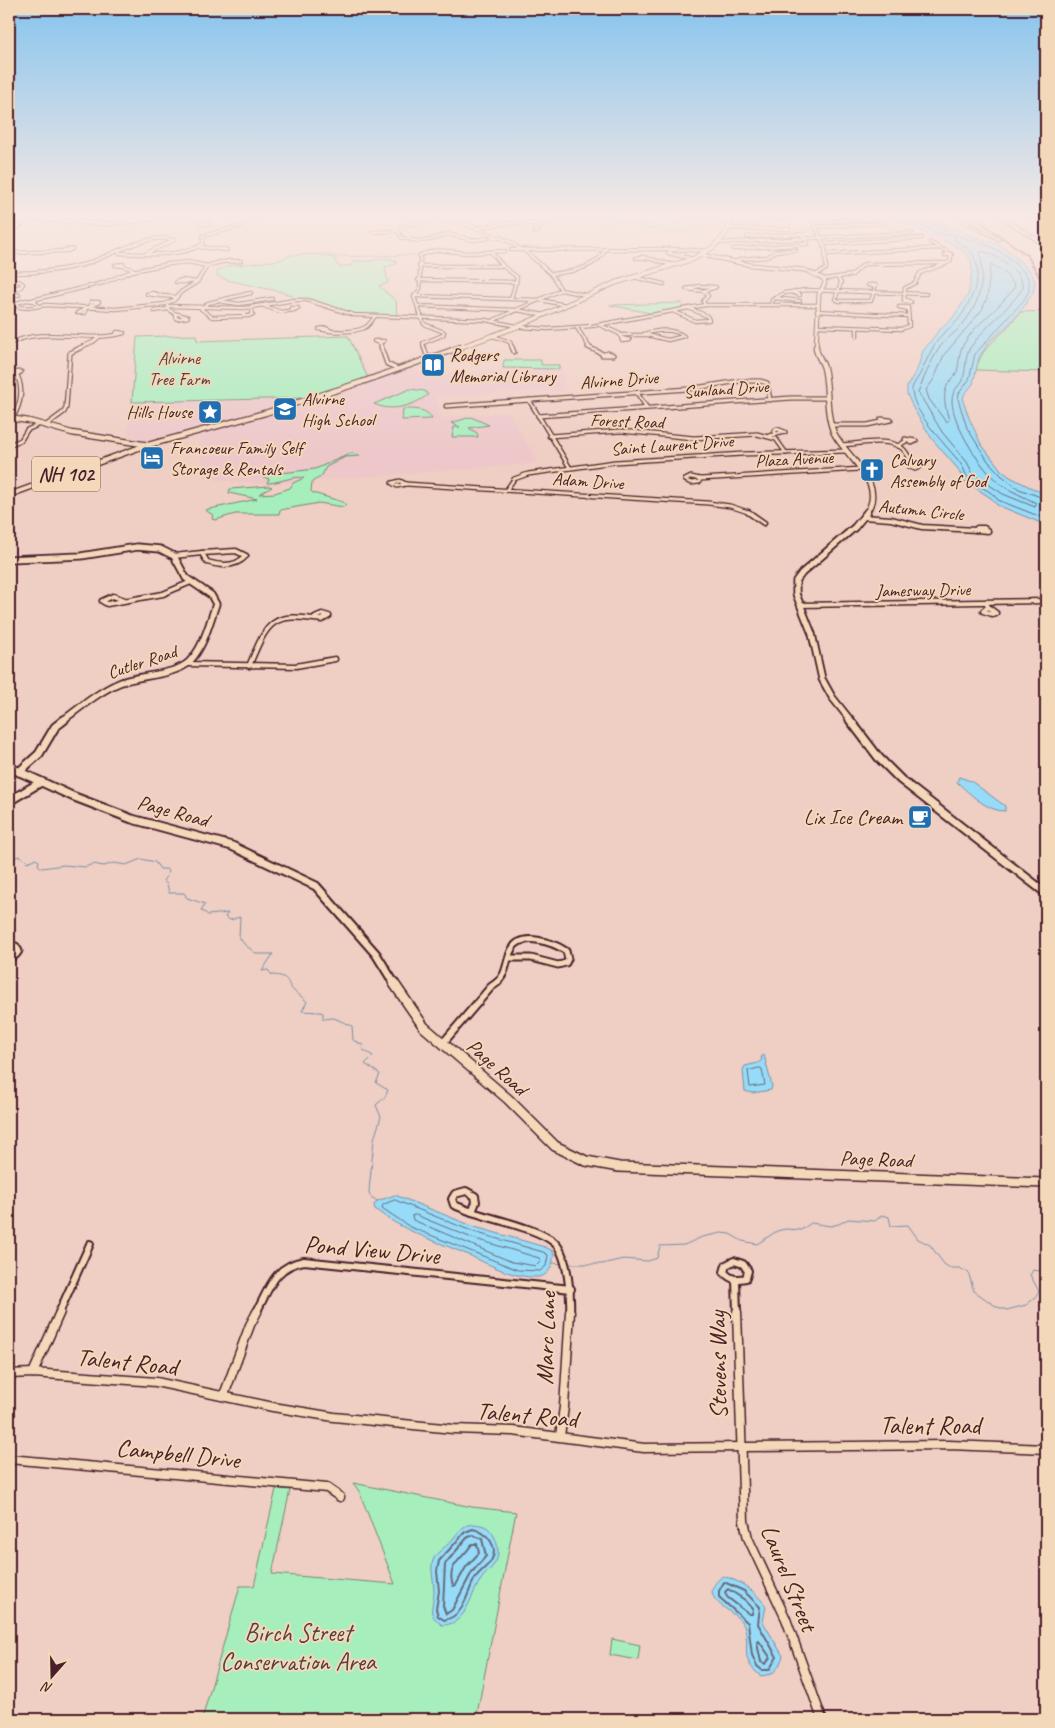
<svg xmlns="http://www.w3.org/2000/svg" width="1055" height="1728" font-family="Caveat,sans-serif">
<rect width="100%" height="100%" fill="#efcec3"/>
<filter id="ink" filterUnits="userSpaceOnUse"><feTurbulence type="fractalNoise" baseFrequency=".02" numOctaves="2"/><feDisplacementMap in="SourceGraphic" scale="10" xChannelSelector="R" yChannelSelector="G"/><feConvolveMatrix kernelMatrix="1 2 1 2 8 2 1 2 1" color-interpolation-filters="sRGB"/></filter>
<g filter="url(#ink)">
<g fill="#edc7c9">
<polygon points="704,216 727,216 726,228 720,235 709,236 694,234 676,218"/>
<polygon points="197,334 198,341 349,336 372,380 410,367 426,376 504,369 562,369 564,390 435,396 442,418 509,412 538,463 271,484 205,479 198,430 148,443 127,441 137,337"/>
</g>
<g fill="#a6eebc" stroke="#788674">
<polygon points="618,216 704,216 677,218 681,223 676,224 684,231 665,233 659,228 645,229 630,221 603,223 595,218"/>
<path d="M326,254L336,260V264L340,267L353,265V261C359,260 364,262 370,261C380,259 388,257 397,261L396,264L385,267L388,283L379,286L396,301L397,317L358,315L345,312L318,302L297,300L291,295L281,292L227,280L217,276L218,270L229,266L281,260L291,255Z"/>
<polygon points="682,303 683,308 650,313 610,305"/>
<path d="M1046,311V372L976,370C979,353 992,342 1004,331C1010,325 1015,318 1021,312Z"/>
<polygon points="196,335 197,341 348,336 368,378 310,398 132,402 137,337"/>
<polygon points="504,360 541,360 541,365 559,365 559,369 503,368"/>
<path d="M410,389L425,391L428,395C411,407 391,412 374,404Z"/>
<path d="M403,409C414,409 427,408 432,419L402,420Z"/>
<polygon points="471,417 489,425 469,428 477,433 478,437 452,437 454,427 460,427 451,423"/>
<path d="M352,453L360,456L345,457L326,467C319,481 324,474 312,482L311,491L313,493L343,502L346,505L343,507L319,503L280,510L279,514H235L215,520L212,519L213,515L205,510L257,499L229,493L230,489L269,486L272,487L259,494L275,493L290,488L293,483L304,478C296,475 281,482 269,483H267L269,479L261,476L264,475L315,469Z"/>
<polygon points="353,1483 472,1507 516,1512 476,1719 202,1719 240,1586 254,1586 276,1489 290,1490 272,1574 395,1584 359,1491"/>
<polygon points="612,1639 640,1645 638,1660 610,1655"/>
</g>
<g fill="#96dbf8" stroke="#7890a6">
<polygon points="887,216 928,216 974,237 997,244 1009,251 1030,271 1035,281 1033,293 1023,308 1004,329 990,341 979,357 973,384 964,395 963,401 969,418 981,444 1002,471 1010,477 1046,495 1046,525 997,505 991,498 963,480 958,469 932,439 913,408 907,394 907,386 917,370 923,351 939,330 952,319 968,295 972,271 971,260 962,250 952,244"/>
<path d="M959,777L971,781L1005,806V811C987,811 970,794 957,782Z"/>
<polygon points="764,1055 772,1086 771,1090 752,1093 745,1091 743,1070 745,1066 758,1063 762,1060 761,1057"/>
<path d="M395,1195L475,1227L545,1247L553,1251C555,1261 550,1277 537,1277C511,1278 487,1263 464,1253C433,1240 401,1230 375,1209L374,1205L377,1201Z"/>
<path d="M472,1524C476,1524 481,1525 484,1526C496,1531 502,1553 495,1563C491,1570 484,1574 480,1581C469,1598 466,1625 442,1625C425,1612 434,1608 434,1590C434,1582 431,1572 432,1564C434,1552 446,1548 452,1540C459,1532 461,1526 472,1524Z"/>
<path d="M723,1576C742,1582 754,1590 766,1606L763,1622L783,1656L779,1666L772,1674L761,1676C737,1658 752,1647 744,1626C737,1609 692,1600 723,1576Z"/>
</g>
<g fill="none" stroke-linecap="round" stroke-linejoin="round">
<g stroke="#686a7d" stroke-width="1">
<polyline points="899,216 943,235 950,236 950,233 929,222 927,216"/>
<path d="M982,251C998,256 1021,269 1023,288C1008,310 985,326 970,348C964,358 967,368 963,378C960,387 952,388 952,401C952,424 983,473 1002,485C1012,492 1025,497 1036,503L1035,507L1003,494L973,474L967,462L942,432L918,392C924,378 930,363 938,350C944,340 954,334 962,325C980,304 985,281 980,254Z"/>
<path d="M991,264L1005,273L1015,286C1001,309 974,323 962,347C958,355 960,366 956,374C954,378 949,381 947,386C942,397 946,409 949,420L946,422L929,399L926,390L934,379L944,355L982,310L987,298Z"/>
<path d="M1046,499L1019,489L1002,476L988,461L967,428L958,399L959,393L969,380L975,354L1024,300L1029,291V280L1024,272L1006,255L989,246L955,235L954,240C961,245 971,249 974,257C984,277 970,304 958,320C953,326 946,330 941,336C931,348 928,358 921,372C918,379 911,385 912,392C915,415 947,446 961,464C964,468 965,474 968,478C976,487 991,489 998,500L1046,519"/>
<polygon points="760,1068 762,1069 765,1085 750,1087 748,1071"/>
<polygon points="395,1200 474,1232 543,1252 548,1255 546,1266 540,1271 518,1270 410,1227 382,1208 383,1205"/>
<polygon points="416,1215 472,1238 539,1258 541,1261 536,1266 512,1262 413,1220 412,1216"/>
</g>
<g stroke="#686a7d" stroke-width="2">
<path d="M473,1529C486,1532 500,1546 491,1561C487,1567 480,1571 475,1578C466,1594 465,1616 444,1620L438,1616L436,1609L439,1591L437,1571L439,1561L465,1532Z"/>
<polygon points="473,1535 482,1539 486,1556 472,1572 452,1610 446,1614 443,1606 445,1564 467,1538"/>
<path d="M472,1544H477L479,1553L466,1567L456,1585L453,1586C446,1565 462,1560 472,1544Z"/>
<polygon points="724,1582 744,1591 760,1607 758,1624 777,1657 769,1670 762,1670 757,1666 752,1655 748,1623 719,1597 719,1591"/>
<polygon points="728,1589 745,1600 753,1609 752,1614 749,1614 727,1597 725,1592"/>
<polygon points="759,1641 770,1657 766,1664 761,1662 757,1643"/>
</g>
<g stroke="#7890a6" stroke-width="1">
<polyline points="814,229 817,237"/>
<polyline points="818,229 816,222 828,217"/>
<polyline points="818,239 822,245 821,249"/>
<polyline points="322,257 420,255"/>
<path d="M9,858L21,856L27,862L35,859L39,861L38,865L42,868L64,865L85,867L93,864L104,866L114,863L126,865L141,859L155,862L160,869H166L169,872L163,881L167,884L169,893H184L187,898L205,904L201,910L208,915L228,913L225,917L230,920L240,917L239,937L245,945L257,954H273L262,971L268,970L272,975C292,976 285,983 294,991C299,995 303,997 307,1002L302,1011L320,1012L323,1013V1019L334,1018L352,1026L353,1040L363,1045L362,1049L373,1056L365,1064L380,1074L376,1083L388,1090L385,1097L376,1105L381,1117L374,1139L369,1191L370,1196L377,1201"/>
<polyline points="553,1263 562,1264"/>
<polyline points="569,1264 602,1264 623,1259 648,1261 657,1258 660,1246 684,1245 702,1237 721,1233 730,1234 742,1241 757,1244 777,1231 785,1229 801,1230 811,1223 830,1226 839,1224 848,1219 875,1221 882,1215 889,1217 891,1226 908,1225 918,1239 930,1245 944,1264 950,1268 959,1268 968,1272 974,1291 997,1307 1007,1310 1026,1305 1036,1297 1039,1291 1030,1275 1033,1270 1046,1272"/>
</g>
<defs>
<g id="street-far5">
<polyline points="127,216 134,222"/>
<polyline points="788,216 787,218 754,221 750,229 789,229"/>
<polyline points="811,216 825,248 826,269 817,274"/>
<polyline points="961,216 964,221 999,239"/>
<polyline points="1000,216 1046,246"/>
<polyline points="1030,216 1035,218 1046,230"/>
<polygon points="437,220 461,222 498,237 472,240 448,234 430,240 418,241 402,238 397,229 410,224"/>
<polyline points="834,221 879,218"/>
<polygon points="200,223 210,224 205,225"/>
<polyline points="200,223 205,216"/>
<polyline points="816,227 885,223"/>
<polyline points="476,228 508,223 541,224"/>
<polyline points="730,228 750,229"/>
<polyline points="372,232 397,231"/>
<polyline points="534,232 539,232 536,230 547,221 596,216"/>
<polyline points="498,237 512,243 521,250"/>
<polyline points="498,237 501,237"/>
<polyline points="1032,237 1046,236"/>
<polyline points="930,242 952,255 945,255 947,254"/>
<polyline points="716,243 912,233"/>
<polyline points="824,244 922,238"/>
<polyline points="200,247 227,250 223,249"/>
<polyline points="523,249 551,274 560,288"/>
<polyline points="733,249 808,244 802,234 747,237"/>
<polyline points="511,250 674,249"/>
<polyline points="491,252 504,267 517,277 511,299"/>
<polyline points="9,253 68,251 72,249 64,250"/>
<path d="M119,253C146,254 179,258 203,244V236L241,226L253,219L252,216"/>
<polyline points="826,254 939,248"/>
<polygon points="643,257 647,258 636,258"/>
<polyline points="647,258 673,265"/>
<polyline points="693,259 668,253 674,249 707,251"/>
<polyline points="736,262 740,259 767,257 776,251 796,250"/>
<polygon points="123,264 124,266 115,265"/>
<polyline points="124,266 134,270"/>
<polyline points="419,266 503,266"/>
<path d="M9,273C33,273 59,271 82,265C109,258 147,231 174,240L147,253"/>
<path d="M551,274C569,272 596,269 605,250"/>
<polyline points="633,277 664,284"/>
<polyline points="838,278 841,283 835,299 839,301 871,301 876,285 868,285 875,287"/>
<polyline points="824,279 852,275 864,264 946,263"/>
<polyline points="418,280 517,282"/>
<polyline points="9,281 19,281 23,284 18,289 9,292"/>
<polyline points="189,282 176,282 182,280 197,282"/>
<polygon points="699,286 716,287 704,291 686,289"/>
<polyline points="9,287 21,287"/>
<polyline points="704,291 708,296 703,301 705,305"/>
<polyline points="791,292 800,295"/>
<polyline points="9,293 19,295"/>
<polygon points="153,293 162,296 147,294"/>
<polyline points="245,294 251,293 208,303 201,309 212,317 249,316 253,314 251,307"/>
<polyline points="162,296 177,297"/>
<polyline points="414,296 540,300 566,305"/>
<polyline points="775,298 800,301"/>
<polygon points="904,299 911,302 904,301"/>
<polyline points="904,299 905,288 915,283 920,273 950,262 951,257"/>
<polyline points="32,300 103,283 132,271 168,264 188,262 207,266"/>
<polyline points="219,301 239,304 272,299 259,301"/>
<polyline points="37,305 35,301 26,300 17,303 19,307 27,308 46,305 116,309 165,304 174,300 181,292 197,282 207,266 221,262 241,261 228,261"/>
<polyline points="771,305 772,300 784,293 806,290 926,294"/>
<polyline points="9,306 18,306"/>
<polyline points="168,306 245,308 295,300 307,300 354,315 486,320 522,327 548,329 592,326 705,305 818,305"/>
<polyline points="168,306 168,309 174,313"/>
<polyline points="264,306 281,312 294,310"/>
<polyline points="417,306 517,310 544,315"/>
<polygon points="291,308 298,308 294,310"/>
<polygon points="85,309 85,313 77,313"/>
<polyline points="85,309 99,302 91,302 91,305"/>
<polyline points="161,310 154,311 168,309"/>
<polyline points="673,311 695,321 709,320 707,316 689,308"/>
<polyline points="817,311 908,316"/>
<polygon points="174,313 188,317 177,319"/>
<polyline points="494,320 561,290 586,295"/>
<polyline points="600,325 620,334 622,341 630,340 622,338"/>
<polyline points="817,326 901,329 909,326 908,307 899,307 908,309"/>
<polyline points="577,328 590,348"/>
<polyline points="857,328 857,336"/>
<path d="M330,330L326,328L319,329C331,332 352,333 364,328C369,326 372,320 375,316"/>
<path d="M622,335H647L668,340L684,336C672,328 657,330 644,334"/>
<polyline points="493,336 510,342 512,348"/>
<polygon points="374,341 384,341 380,343"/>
<polyline points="380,343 382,348"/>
<path d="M9,344C45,325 86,344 124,333L117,332L116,334"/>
<polyline points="79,348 93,342 99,337"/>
<polyline points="424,348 423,343 443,335 444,332 424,324 414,297 420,289 420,255 437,250 468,253 505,251"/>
</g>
<g id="street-far4">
<polyline points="381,347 387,364 398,369"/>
<polyline points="424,347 427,356 430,358"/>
<polyline points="512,347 514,352"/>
<polyline points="588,347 603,354"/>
<polygon points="608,353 613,355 602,355"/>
<polyline points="9,373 21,372 15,375 9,374"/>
<polyline points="637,393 647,408"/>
<polyline points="529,400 570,468"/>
<polyline points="446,406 688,389 740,381 760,381 767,383 770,400"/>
<polyline points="538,416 791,398 826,398"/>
<path d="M12,419C20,406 24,390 17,375"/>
<polyline points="831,425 867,425 891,420 881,419 883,421"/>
<polyline points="45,426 64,412 66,408 70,353 82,347"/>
<polyline points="549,436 621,431 694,438 757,434 776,439 786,453"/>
<polyline points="769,436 785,432 777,429 774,431 776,433"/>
<polygon points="905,439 916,441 912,443"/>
<polyline points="9,445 21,440 27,430 40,424"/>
<path d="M842,445C859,444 887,437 902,448C907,452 910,459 913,465"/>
<polyline points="898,446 906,441"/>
<polygon points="913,465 920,467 915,469 910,467"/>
<polygon points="691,477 700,479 699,482 691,483 685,480"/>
<polyline points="700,479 861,469"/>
<polygon points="400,481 406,484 397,486 392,483"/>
<polyline points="406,484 708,503 730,506 751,513"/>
<polyline points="507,489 514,479 528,474 615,462 743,454 847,451"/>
</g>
<g id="street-far3">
<polyline points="748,512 764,523"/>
<polyline points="863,517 891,519 922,527 976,530"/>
<polygon points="977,528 984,528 988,531 976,530"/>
<path d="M236,551L246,556C236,567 220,566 207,562L202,553Z"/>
<polyline points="174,556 202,553"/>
<polyline points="125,600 113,596 102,601 107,604 163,594 191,582"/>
<polyline points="986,602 988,607"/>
<polyline points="800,605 1046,601"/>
<polygon points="988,607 996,613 992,614 983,611"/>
<polyline points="187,664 296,666 335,659"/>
<path d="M249,666C268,621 271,612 322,620L329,616L322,614L315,617"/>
<polyline points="9,681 9,684"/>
</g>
<g id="street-far2">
<polyline points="9,945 16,946 19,951 16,955 9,958"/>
<path d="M496,983C508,974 505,961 512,949C522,931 554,943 566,951L568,959L566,963L558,965L531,958H510"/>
</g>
<g id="street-far1">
<polyline points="443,1043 491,987 498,982"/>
<polygon points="466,1191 475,1196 476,1202 472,1212 454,1205 452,1199 455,1194"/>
<path d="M472,1212C493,1219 540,1229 555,1243C568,1256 571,1295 570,1313"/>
<path d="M734,1261L743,1264L748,1271L746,1278C736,1280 731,1280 724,1272L726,1265Z"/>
<polyline points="736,1280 737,1313"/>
<polyline points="59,1313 90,1244"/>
<path d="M256,1313C269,1289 274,1266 304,1261L571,1289"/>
</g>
<g id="street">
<polyline points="737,1312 744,1521 748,1538 786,1619 822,1719"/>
<polyline points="33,1373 60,1312"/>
<polyline points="9,1374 33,1373 156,1382 273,1407 334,1417 453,1429 513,1431 644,1448 949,1445 1046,1449"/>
<polyline points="224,1395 250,1325 257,1312"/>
<polyline points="560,1436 564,1407 570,1312"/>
<polyline points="9,1459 327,1488 340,1497"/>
</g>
<g id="secondary-far4">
<polyline points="30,219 106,224 171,217 209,216"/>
<polyline points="9,232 32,218"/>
<polyline points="702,255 751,265 805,270 824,279 825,283 819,294 816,348"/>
</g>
<g id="secondary-far3">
<path d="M816,347C816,355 822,360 824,368C829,387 825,413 834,433C845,456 888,484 866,513"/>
<polyline points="9,418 29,421 72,433 149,445"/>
</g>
<g id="secondary-far2">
<path d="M9,559L81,556L137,547L160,549L174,556L186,578L211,595L216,604C209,624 204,647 189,662C174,676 137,675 119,683C98,692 81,707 62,721"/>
<polyline points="851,721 832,697 822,679 812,634 796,594 796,581 802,573 855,527 867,512"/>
</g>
<g id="secondary-far1">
<polyline points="850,720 879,758 901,780 1046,893"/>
<polyline points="9,767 72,796 132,819 232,846 316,886 376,954 394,983"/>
<polyline points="19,772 39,754 55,727 64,720"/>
<polyline points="9,801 41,782"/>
</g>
<polyline id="secondary" points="393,982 424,1027 508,1099 555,1146 586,1161 619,1167 1046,1183"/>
<polyline id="primary-far1" points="458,348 519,326 615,283 693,259 712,248 724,236 731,223 731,216"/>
<polyline id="primary" points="9,495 141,447 265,413 362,382 461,347"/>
</defs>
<use href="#street-far5" stroke="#4a1f2b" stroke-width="4.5"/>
<use href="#street-far4" stroke="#4a1f2b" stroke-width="5.5"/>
<use href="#street-far3" stroke="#4a1f2b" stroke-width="7"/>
<use href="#street-far2" stroke="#4a1f2b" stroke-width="9"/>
<use href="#street-far1" stroke="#4a1f2b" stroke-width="10"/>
<use href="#street" stroke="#4a1f2b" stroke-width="11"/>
<use href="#secondary-far4" stroke="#4a1f2b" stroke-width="5"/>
<use href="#secondary-far3" stroke="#4a1f2b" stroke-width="7"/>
<use href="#secondary-far2" stroke="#4a1f2b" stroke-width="9"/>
<use href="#secondary-far1" stroke="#4a1f2b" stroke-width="11"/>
<use href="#secondary" stroke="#4a1f2b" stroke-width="12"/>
<use href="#primary-far1" stroke="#4a1f2b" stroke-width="5.5"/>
<use href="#primary" stroke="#4a1f2b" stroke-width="7"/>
<use href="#street-far5" stroke="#f3d8ba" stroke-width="2.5"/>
<use href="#street-far4" stroke="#f3d8ba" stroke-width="3"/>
<use href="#street-far3" stroke="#f3d8ba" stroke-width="4"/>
<use href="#street-far2" stroke="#f3d8ba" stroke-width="5"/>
<use href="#street-far1" stroke="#f3d8ba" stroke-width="6"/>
<use href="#street" stroke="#f3d8ba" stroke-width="8"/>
<use href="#secondary-far4" stroke="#f3d8ba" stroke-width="3"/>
<use href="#secondary-far3" stroke="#f3d8ba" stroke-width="4.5"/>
<use href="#secondary-far2" stroke="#f3d8ba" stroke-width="5.5"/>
<use href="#secondary-far1" stroke="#f3d8ba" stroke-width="7"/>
<use href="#secondary" stroke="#f3d8ba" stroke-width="9"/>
<use href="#primary-far1" stroke="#f3d8ba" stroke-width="4"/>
<use href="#primary" stroke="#f3d8ba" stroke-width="4.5"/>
<defs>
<polyline id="rail" points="972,216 1027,255 1046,288"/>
</defs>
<use href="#rail" stroke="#4a1f2b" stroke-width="2"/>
<use href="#rail" stroke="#f3d8ba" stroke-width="1" stroke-dasharray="2" stroke-linecap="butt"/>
</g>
</g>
<linearGradient id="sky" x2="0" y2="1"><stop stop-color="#87c4ee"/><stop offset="0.47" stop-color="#f8e9e4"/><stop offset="1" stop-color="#f8e9e4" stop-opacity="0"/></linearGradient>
<rect width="1055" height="458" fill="url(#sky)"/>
<defs>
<symbol id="library-square" viewBox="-11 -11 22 22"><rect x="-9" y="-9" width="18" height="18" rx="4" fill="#1f6fb2" stroke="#f3d8ba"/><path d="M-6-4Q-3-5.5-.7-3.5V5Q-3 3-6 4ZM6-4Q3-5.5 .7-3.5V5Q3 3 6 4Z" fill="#fff"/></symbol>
<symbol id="school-square" viewBox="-11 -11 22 22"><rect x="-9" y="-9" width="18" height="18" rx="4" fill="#1f6fb2" stroke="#f3d8ba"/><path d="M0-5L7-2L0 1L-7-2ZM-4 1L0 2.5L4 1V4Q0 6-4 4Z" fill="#fff"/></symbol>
<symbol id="sight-square" viewBox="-11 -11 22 22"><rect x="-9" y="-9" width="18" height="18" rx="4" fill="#1f6fb2" stroke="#f3d8ba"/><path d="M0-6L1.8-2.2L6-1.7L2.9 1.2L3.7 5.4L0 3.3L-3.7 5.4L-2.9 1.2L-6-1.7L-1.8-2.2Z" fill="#fff"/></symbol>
<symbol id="hotel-square" viewBox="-11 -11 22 22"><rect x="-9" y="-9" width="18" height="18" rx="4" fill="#1f6fb2" stroke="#f3d8ba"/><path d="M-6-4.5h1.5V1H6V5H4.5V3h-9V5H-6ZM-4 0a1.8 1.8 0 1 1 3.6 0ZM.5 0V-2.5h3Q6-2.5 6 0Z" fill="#fff"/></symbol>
<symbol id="church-square" viewBox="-11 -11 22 22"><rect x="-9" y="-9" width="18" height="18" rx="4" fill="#1f6fb2" stroke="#f3d8ba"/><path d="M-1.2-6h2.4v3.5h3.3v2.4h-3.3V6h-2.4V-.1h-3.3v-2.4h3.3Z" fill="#fff"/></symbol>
<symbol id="cafe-square" viewBox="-11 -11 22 22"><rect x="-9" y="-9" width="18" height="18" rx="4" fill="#1f6fb2" stroke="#f3d8ba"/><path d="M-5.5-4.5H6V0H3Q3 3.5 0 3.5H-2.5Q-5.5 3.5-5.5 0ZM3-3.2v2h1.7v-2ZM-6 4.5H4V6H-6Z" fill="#fff"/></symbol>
</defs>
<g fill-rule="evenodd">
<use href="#library-square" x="419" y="351" width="28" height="28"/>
<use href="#school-square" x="271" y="395" width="28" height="28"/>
<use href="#sight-square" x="196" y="398" width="28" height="28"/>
<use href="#hotel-square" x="138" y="444" width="28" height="28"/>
<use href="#church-square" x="858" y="456" width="28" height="28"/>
<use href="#cafe-square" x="906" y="803" width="28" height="28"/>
</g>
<g text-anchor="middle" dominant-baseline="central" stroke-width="4" stroke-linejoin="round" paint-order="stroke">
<g font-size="18" fill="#4a1f2b" stroke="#f3d8ba" text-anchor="start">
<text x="450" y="355">Rodgers<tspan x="450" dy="21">Memorial Library</tspan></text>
<text x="302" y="399">Alvirne<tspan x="302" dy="21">High School</tspan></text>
<text x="192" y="412" text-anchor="end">Hills House</text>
<text x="170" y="448">Francoeur Family Self<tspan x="170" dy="21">Storage &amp; Rentals</tspan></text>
<text x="890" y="460">Calvary<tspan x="890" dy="21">Assembly of God</tspan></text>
</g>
<g font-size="18" fill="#583e41" stroke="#f3d8ba">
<text x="179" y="358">Alvirne<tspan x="179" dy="21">Tree Farm</tspan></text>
</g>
<g font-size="18" fill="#4a1f2b" stroke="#f3d8ba">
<text transform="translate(619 380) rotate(-4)">Alvirne Drive</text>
<text transform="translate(726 389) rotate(-4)">Sunland Drive</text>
<text transform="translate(627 421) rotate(2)">Forest Road</text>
<text transform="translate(672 445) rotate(-4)">Saint Laurent Drive</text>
<text transform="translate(794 459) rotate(-3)">Plaza Avenue</text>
<text transform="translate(588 481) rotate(4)">Adam Drive</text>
<text transform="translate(921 510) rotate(6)">Autumn Circle</text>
<text transform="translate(923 590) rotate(-1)">Jamesway Drive</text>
<text transform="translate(142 662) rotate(-18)">Cutler Road</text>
</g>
<rect fill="#f3d8ba" stroke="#7d5656" stroke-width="1" x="32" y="456.5" width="68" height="35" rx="4"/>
<g font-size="20" font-weight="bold" fill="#4a1f2b">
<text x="66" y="474">NH 102</text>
</g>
<g font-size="21" fill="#4a1f2b" stroke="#f3d8ba">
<text transform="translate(173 811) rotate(15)">Page Road</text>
<text transform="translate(497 1067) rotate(42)">Page Road</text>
<text transform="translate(876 1159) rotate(2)">Page Road</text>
</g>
<g font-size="21" fill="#4a1f2b" stroke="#f3d8ba" text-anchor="end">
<text x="902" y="817">Lix Ice Cream</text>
</g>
<g font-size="25" fill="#4a1f2b" stroke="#f3d8ba">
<text transform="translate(372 1250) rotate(5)">Pond View Drive</text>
<text transform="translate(546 1338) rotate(-88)">Marc Lane</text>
<text transform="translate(127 1362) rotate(6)">Talent Road</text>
<text transform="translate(718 1365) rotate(-91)">Stevens Way</text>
<text transform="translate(527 1415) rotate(5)">Talent Road</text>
<text x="930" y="1426">Talent Road</text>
<text transform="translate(178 1454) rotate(6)">Campbell Drive</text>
<text transform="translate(789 1578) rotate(68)">Laurel Street</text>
</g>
<g font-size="25" fill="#583e41" stroke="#f3d8ba">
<text x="298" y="1633">Birch Street<tspan x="298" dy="29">Conservation Area</tspan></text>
</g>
</g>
<rect width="1055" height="1728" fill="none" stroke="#f3d8ba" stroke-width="30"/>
<rect x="15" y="15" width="1025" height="1698" fill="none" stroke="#4a1f2b" stroke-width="2" filter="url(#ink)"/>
<g transform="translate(52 1676) rotate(200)" stroke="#f3d8ba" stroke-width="4" paint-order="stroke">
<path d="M0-4L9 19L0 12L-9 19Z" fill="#4a1f2b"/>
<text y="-8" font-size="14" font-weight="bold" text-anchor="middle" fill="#4a1f2b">N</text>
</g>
</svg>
